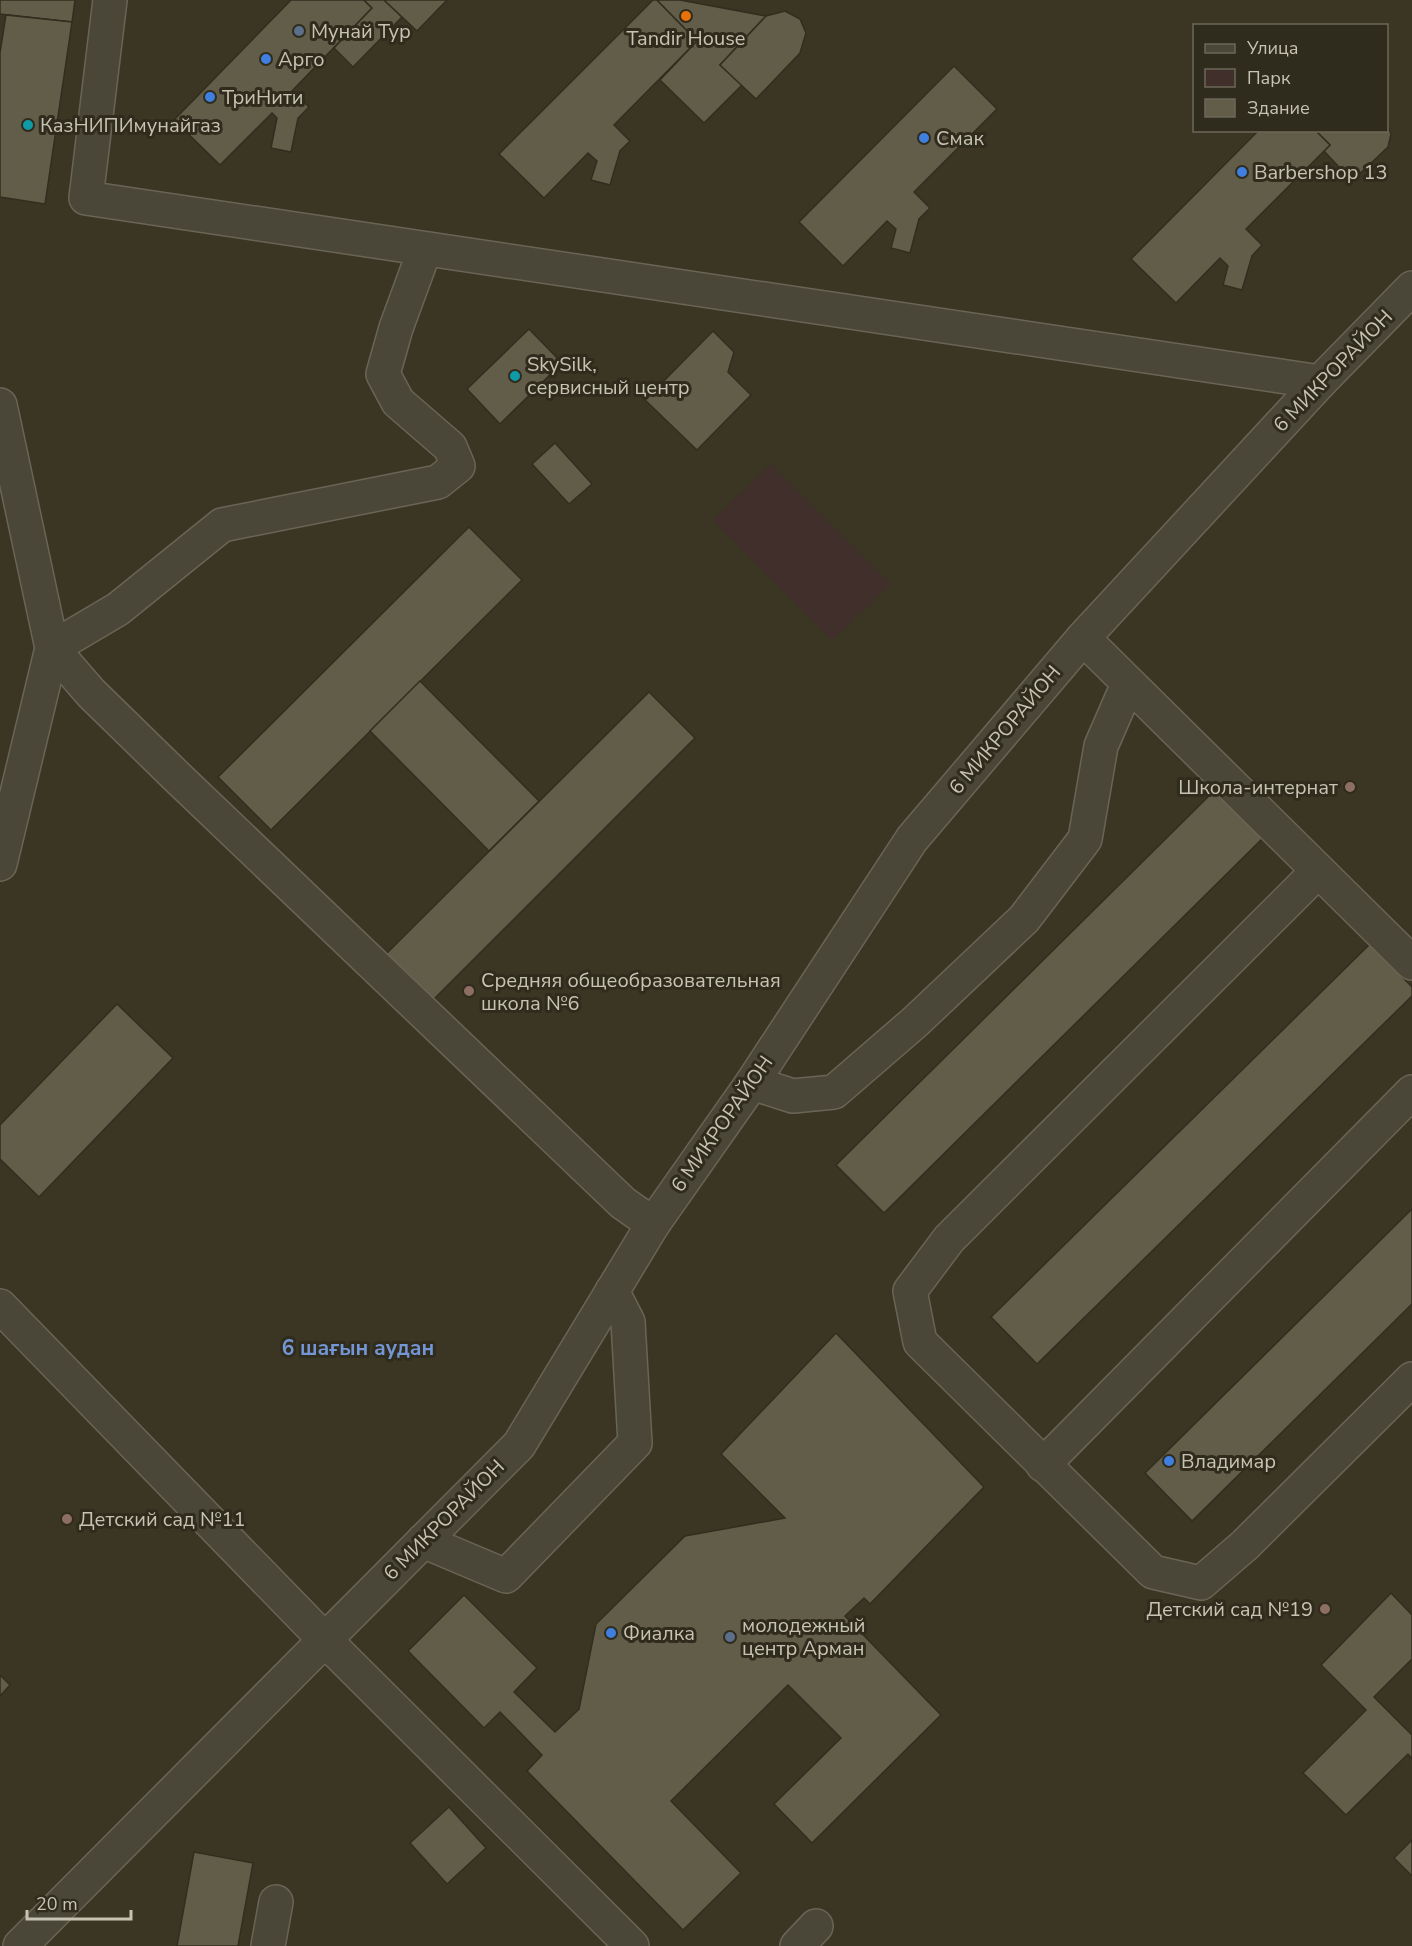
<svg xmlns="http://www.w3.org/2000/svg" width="1412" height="1946" font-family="'Nunito Sans',sans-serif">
<rect width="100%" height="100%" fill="#3b3624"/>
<polygon fill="#402f2a" points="770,464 890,584 832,641 713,520"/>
<g fill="#625d48" stroke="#322e1f" stroke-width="1.5">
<polygon points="0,0 75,0 72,22 0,14"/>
<polygon points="291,0 364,0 372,8 292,91 309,107 298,118 291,152 271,148 277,118 272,113 220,165 174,120"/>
<polygon points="364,0 384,0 402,17 353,67 334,48 372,8"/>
<polygon points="384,0 447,0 417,31"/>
<polygon points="653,0 657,0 697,41 614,125 630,141 620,151 610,185 591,180 597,161 588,153 544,198 499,154"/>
<polygon points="657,0 680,0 766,16 720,65 742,85 704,123 660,80 697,41"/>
<polygon points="785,11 800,19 806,33 800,53 756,99 720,65 766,16"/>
<polygon points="6,15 72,22 45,204 0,197 0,53"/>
<polygon points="954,66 997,109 914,192 930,208 919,219 910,253 891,248 896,229 887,221 843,266 799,222"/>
<polygon points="1386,122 1391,134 1388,147 1352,181 1324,151 1330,145 1315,130 1386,130"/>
<polygon points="1259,130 1315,130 1330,145 1246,229 1262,245 1252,256 1242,290 1223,285 1228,266 1220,258 1176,303 1131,259"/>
<polygon points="529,329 562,363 500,424 467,389"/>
<polygon points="713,331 734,352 728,372 751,395 697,450 645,400"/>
<polygon points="555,443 592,484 569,504 532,464"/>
<polygon points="469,527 522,580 271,830 218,777"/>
<polygon points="420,681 539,801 489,851 370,731"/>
<polygon points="649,692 695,738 432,1001 386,954"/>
<polygon points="1216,789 1264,837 884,1213 836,1165"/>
<polygon points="1370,944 1412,987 1412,996 1037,1364 991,1317"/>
<polygon points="117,1004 173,1058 39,1197 0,1159 0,1125"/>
<polygon points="1412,1209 1412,1304 1192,1521 1145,1473"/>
<polygon points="836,1333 984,1487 870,1604 864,1598 845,1616 941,1715 812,1843 774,1804 841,1738 788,1685 671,1801 741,1873 683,1930 527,1771 542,1755 500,1712 484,1728 408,1651 464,1595 537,1668 514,1692 555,1732 579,1709 596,1624 685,1536 785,1518 721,1454"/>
<polygon points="1391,1593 1412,1615 1412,1659 1374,1697 1412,1735 1412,1759 1408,1754 1346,1815 1303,1773 1366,1710 1321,1665"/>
<polygon points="0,1675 10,1685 0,1696"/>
<polygon points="449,1807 486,1848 447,1884 410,1843"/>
<polygon points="1412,1840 1412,1876 1394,1858"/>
<polygon points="194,1852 253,1863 238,1946 177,1946"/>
</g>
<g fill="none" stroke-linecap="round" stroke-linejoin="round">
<defs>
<g id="minor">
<polyline points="110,0 86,198 1320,382"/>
<polyline points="0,405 52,648 91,693 176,776 623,1203 653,1224"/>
<polyline points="1083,638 1412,963"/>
<polyline points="0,864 52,648 118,609 222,525 438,482 458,466 450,447 398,402 383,374 396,328 425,249"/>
<polyline points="1318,871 949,1239 910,1291 920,1342 1153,1572 1201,1583 1245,1545 1412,1379"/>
<polyline points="752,1083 793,1096 834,1092 915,1022 1024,919 1085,839 1101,746 1128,684"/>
<polyline points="0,1306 325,1640 632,1946"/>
<polyline points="1043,1465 1412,1092"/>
<polyline points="423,1541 506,1576 635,1443 628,1322 612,1291"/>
<polyline points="20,1946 519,1445 653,1224 752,1083 912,839 1083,638 1320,382 1412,288"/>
<polyline points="268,1946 276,1902"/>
<polyline points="797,1946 816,1926"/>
</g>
</defs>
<use href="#minor" stroke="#696556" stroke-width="36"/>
<use href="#minor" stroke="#4b4738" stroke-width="33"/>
</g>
<circle fill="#e8710a" stroke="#302c1d" stroke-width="2" cx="686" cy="16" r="6"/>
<g fill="#5c6f8a" stroke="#302c1d" stroke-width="2">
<circle cx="299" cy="31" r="6"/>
<circle cx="730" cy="1637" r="6"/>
</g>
<g fill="#3f7fe0" stroke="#302c1d" stroke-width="2">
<circle cx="266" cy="59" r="6"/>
<circle cx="210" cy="97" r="6"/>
<circle cx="924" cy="138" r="6"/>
<circle cx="1242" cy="172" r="6"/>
<circle cx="1169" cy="1461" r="6"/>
<circle cx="611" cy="1633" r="6"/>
</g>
<g fill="#0f9aa8" stroke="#302c1d" stroke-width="2">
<circle cx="28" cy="125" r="6"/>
<circle cx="515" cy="376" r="6"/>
</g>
<g fill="#8d6e63" stroke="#302c1d" stroke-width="2">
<circle cx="1350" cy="787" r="6"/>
<circle cx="469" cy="991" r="6"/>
<circle cx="67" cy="1519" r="6"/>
<circle cx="1325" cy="1609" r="6"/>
</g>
<g text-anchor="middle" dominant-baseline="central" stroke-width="6" stroke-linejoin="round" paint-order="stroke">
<g font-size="20" fill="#c7c3b3" stroke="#302c1d" text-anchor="start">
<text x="311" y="31">Мунай Тур</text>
<text x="686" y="38" text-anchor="middle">Tandir House</text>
<text x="278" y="59">Арго</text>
<text x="222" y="97">ТриНити</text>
<text x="40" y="125">КазНИПИмунайгаз</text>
<text x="936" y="138">Смак</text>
<text x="1254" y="172">Barbershop 13</text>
<text x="527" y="364">SkySilk,<tspan x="527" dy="23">сервисный центр</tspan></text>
<text x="1338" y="787" text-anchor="end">Школа-интернат</text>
<text x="481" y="980">Средняя общеобразовательная<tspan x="481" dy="23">школа №6</tspan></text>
<text x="1181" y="1461">Владимар</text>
<text x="79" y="1519">Детский сад №11</text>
<text x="1313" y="1609" text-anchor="end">Детский сад №19</text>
<text x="742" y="1625">молодежный<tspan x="742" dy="23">центр Арман</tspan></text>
<text x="623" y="1633">Фиалка</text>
</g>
<g font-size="20" fill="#c7c3b3" stroke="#302c1d">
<text transform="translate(1333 371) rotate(-46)">6 МИКРОРАЙОН</text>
<text transform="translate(1005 730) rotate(-50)">6 МИКРОРАЙОН</text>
<text transform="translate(722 1124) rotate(-55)">6 МИКРОРАЙОН</text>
<text transform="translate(444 1520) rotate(-45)">6 МИКРОРАЙОН</text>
</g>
<g font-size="21" font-weight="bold" fill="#7596d4" stroke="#302c1d">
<text x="358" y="1348">6 шағын аудан</text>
</g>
</g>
<rect x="1193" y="24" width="195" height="108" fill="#302c1d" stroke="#6c6859" stroke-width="1.5"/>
<rect x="1205" y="44" width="30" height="9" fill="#4b4738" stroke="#6c6859" stroke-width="1.5"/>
<text x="1247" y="54" font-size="18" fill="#c7c3b3">Улица</text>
<rect x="1205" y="69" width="30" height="18" fill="#402f2a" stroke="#6c6859" stroke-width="1.5"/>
<text x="1247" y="84" font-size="18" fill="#c7c3b3">Парк</text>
<rect x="1205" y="99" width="30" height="18" fill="#625d48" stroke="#6c6859" stroke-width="1.5"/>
<text x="1247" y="114" font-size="18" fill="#c7c3b3">Здание</text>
<path d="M27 1910v9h104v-9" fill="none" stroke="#c7c3b3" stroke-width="3"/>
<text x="36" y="1910" font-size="18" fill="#c7c3b3" stroke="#302c1d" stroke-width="4.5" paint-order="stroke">20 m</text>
</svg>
